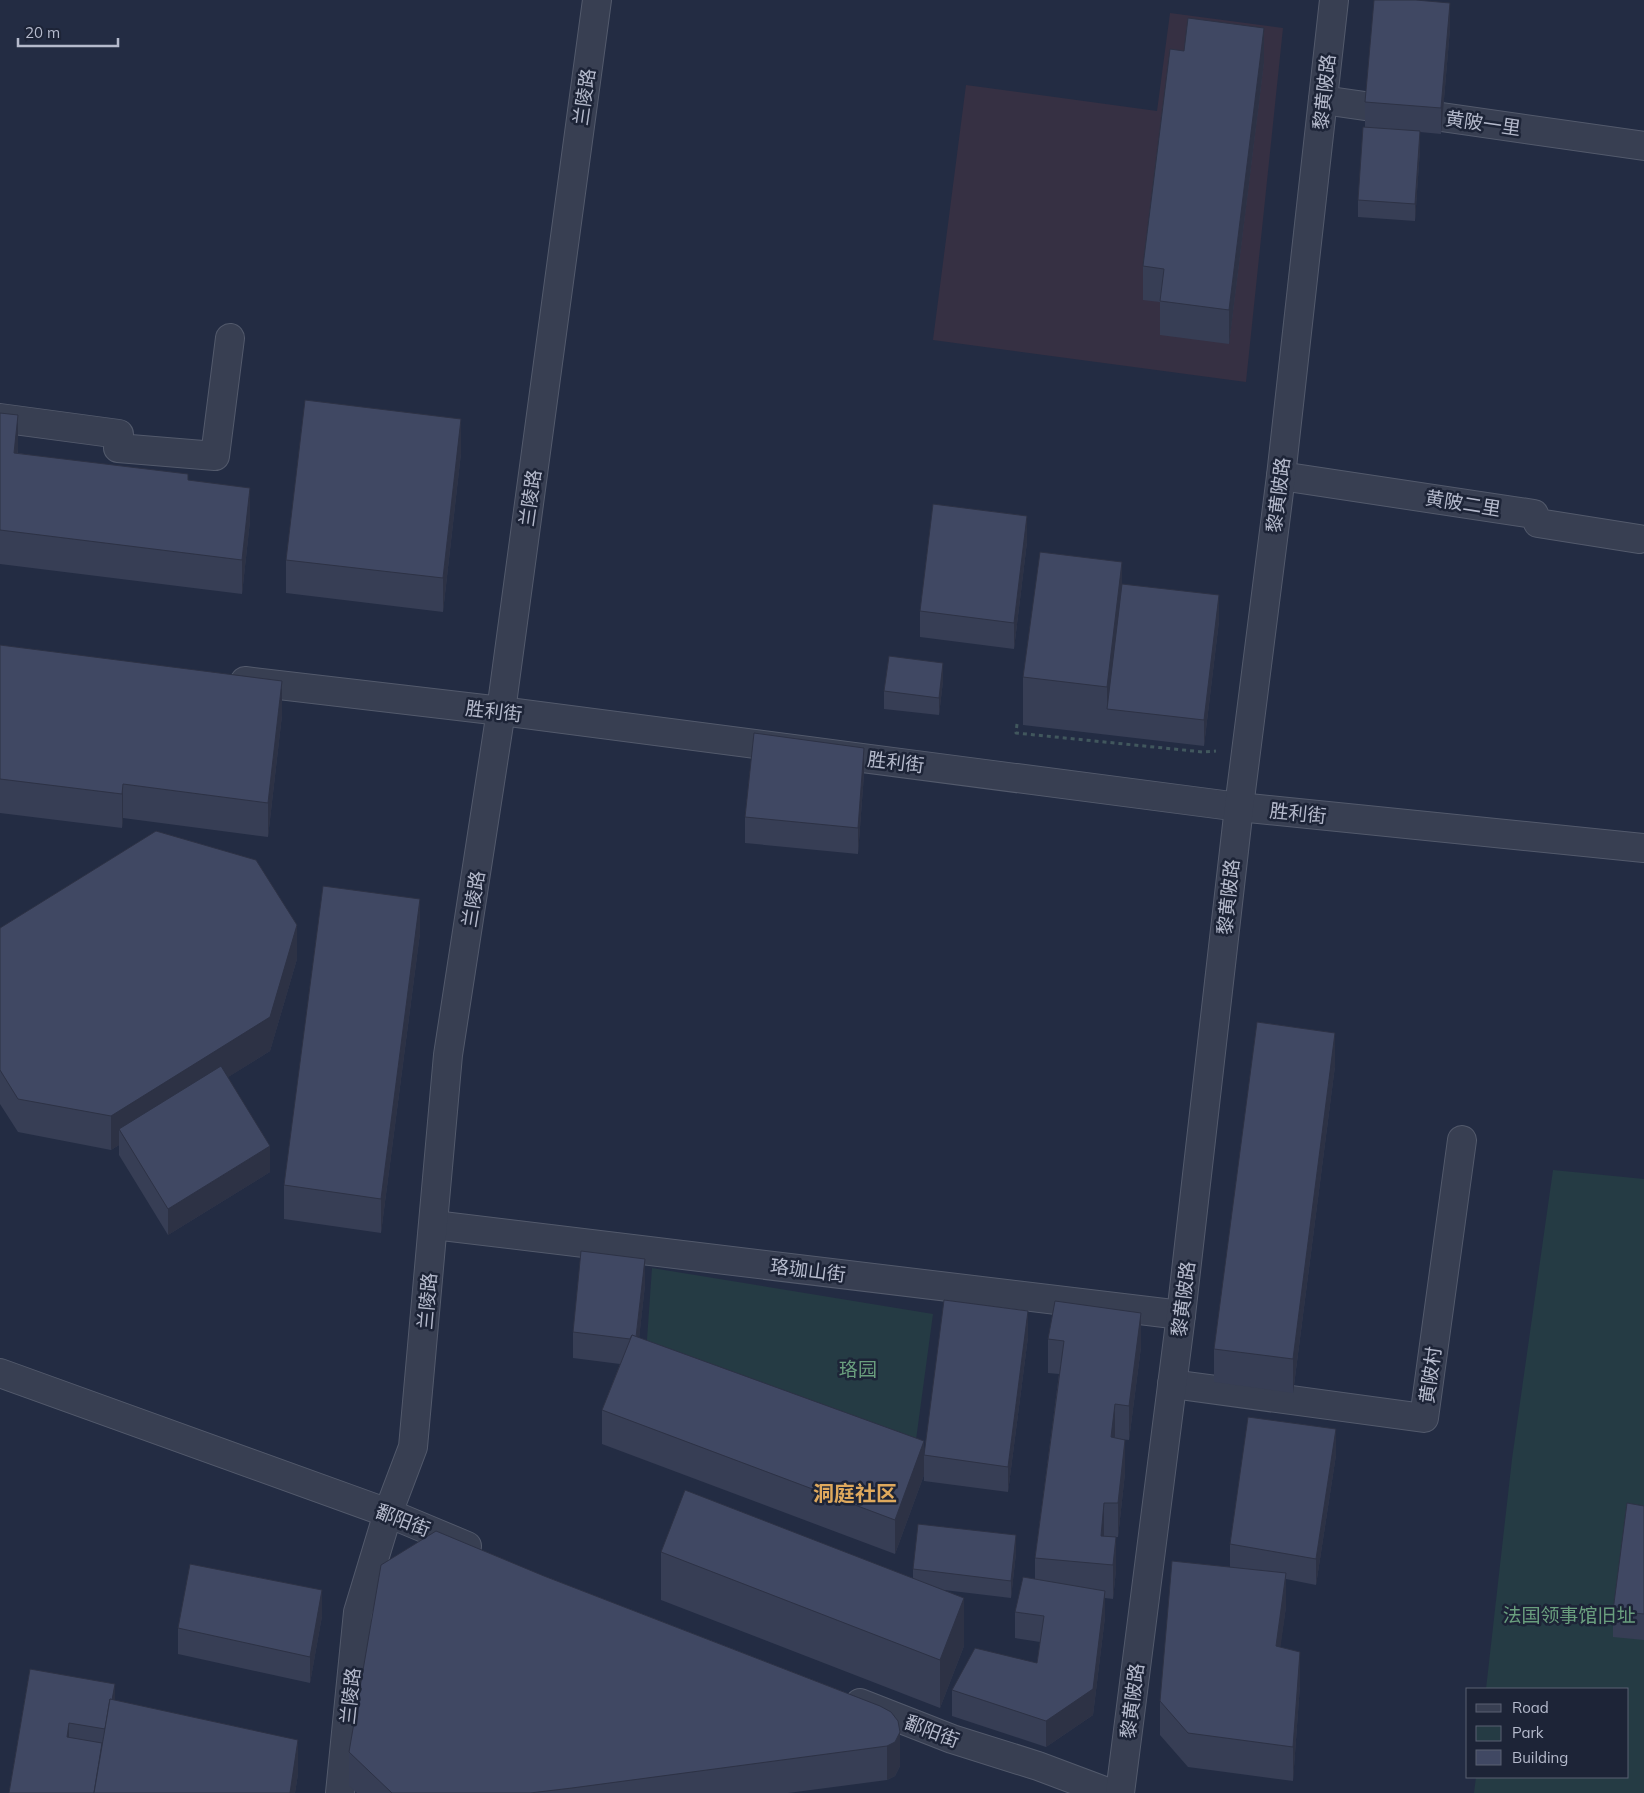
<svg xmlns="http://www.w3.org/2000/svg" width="1644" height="1793" font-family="Mulish,'Noto Sans SC',sans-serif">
<rect width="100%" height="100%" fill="#232c43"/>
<polygon fill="#363043" points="1170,13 1283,28 1246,382 933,340 966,85 1157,111"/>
<g fill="#253b44">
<polygon points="1553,1170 1644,1179 1644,1793 1474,1793 1476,1777 1628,1777 1628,1689 1486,1689 1512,1459"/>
<polygon points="652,1268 933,1314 913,1462 646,1354"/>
</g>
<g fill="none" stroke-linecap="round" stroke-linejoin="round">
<defs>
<g id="minor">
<polyline points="1323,100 1644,146"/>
<polyline points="0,418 119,434 118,448 215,456 230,338"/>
<polyline points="1281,476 1534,514 1538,523 1639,539"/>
<polyline points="245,681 501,711 1239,807 1644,848"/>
<polyline points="434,1225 1181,1315"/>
<polyline points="0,1373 388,1513 467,1546"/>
<polyline points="1172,1384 1424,1418 1462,1140"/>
<polyline points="860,1703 952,1739 1038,1766 1110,1793"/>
<polyline points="340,1793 358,1612 388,1513 413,1447 448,1055 501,711 597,0"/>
<polyline points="1120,1793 1181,1315 1239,807 1281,476 1334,0"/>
</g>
</defs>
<use href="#minor" stroke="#535a6c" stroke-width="30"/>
<polyline stroke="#41575d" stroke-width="3" stroke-dasharray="4 4" stroke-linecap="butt" points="1017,724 1016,733 1203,752 1216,751"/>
<use href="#minor" stroke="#383f52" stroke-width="28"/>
</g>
<g fill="#373e55">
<polygon points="1450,29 1441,134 1420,132 1420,149 1415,221 1358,217 1358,200 1365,127 1365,102"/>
<polygon points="1264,62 1229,344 1160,335 1160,302 1143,300 1143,266"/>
<polygon points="0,413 18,449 18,453 188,480 250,521 242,594 0,564"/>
<polygon points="461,453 443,612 286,593 286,560"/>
<polygon points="1027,542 1014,649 920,637 920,611"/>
<polygon points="1122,584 1219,621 1204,746 1023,725 1023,677"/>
<polygon points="0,645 282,715 268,837 123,818 122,828 0,813"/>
<polygon points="943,681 939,715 884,709 884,691"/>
<polygon points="864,774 858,854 745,843 745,817"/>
<polygon points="0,928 297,959 270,1051 228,1077 270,1172 168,1235 119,1155 119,1145 111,1150 18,1132 0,1104"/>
<polygon points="420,933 381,1233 284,1219 284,1185"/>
<polygon points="1335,1066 1293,1393 1214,1382 1214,1349"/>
<polygon points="645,1285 639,1338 924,1475 895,1554 602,1444 602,1410 620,1364 573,1358 573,1332"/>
<polygon points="1028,1337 1008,1492 924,1481 924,1455"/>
<polygon points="1048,1339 1141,1347 1129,1440 1119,1439 1125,1473 1118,1537 1116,1537 1116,1570 1113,1599 1105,1598 1105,1617 1093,1715 1046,1747 952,1716 952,1690 1037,1663 1040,1642 1015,1638 1015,1612 1035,1579 1035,1558 1059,1374 1048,1373"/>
<polygon points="1336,1455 1316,1585 1286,1579 1286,1607 1280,1647 1300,1685 1293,1781 1188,1767 1160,1735 1160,1701 1230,1567 1230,1544"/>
<polygon points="1644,1506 1644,1640 1613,1637 1613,1611"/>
<polygon points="661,1552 913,1579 913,1569 1016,1553 1011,1598 944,1590 964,1646 940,1708 661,1600"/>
<polygon points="544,1576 880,1706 900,1766 895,1776 887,1780 788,1793 357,1793 349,1786 349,1752"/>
<polygon points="322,1616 310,1683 178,1654 178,1628"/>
<polygon points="30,1669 115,1700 298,1774 295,1793 9,1793"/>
</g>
<g fill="#2d3245">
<polygon points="1450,3 1450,29 1441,134 1441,108"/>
<polygon points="1264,28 1264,62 1229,344 1229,310"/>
<polygon points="1420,131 1420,149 1415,221 1415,204"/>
<polygon points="18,415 18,449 14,486 14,453"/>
<polygon points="461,419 461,453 443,612 443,578"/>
<polygon points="250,488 250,521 242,594 242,560"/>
<polygon points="1027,516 1027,542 1014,649 1014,623"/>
<polygon points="1122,562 1122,610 1107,709 1107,687"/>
<polygon points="1219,595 1219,621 1204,746 1204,720"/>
<polygon points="943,663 943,681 939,715 939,698"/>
<polygon points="282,681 282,715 268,837 268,803"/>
<polygon points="864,748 864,774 858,854 858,828"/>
<polygon points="123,784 123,818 122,828 122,794"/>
<polygon points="420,899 420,933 381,1233 381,1199"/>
<polygon points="297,925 297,959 270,1051 126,1141 119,1129 119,1145 111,1150 111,1116"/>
<polygon points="1335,1033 1335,1066 1293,1393 1293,1359"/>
<polygon points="270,1146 270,1172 168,1235 168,1209"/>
<polygon points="645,1259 645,1285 636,1366 636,1340"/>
<polygon points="1028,1311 1028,1337 1008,1492 1008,1467"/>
<polygon points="1141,1313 1141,1347 1129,1440 1129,1406"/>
<polygon points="1115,1404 1115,1438 1111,1437"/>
<polygon points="1336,1429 1336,1455 1316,1585 1316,1559"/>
<polygon points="1125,1440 1125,1473 1118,1537 1118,1503"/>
<polygon points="924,1441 924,1475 895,1554 895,1520"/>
<polygon points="1104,1503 1104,1537 1101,1536"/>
<polygon points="1016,1535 1016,1553 1011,1598 1011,1581"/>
<polygon points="1116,1537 1116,1570 1113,1599 1113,1565"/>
<polygon points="1286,1573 1286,1607 1276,1680 1276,1646"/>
<polygon points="322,1590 322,1616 310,1683 310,1657"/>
<polygon points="1105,1591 1105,1617 1093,1715 1046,1747 1046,1721"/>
<polygon points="964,1598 964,1646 940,1708 940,1660"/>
<polygon points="1300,1652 1300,1685 1293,1781 1293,1747"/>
<polygon points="115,1684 115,1701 107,1729"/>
<polygon points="69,1723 69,1741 67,1737"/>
<polygon points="900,1732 900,1766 895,1776 887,1780 887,1746"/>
<polygon points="298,1740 298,1774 295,1793 290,1793"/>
</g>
<g fill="#404863" stroke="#2d3245">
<polygon points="1374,0 1416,0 1450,3 1441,108 1365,102"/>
<polygon points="1188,18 1264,28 1229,310 1160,301 1164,269 1143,266 1170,49 1184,51"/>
<polygon points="1363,127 1420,131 1415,204 1358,200"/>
<polygon points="305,400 461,419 443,578 286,560"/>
<polygon points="0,413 18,415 14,453 188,474 188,480 250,488 242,560 0,530"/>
<polygon points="933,504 1027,516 1014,623 920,611"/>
<polygon points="1040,552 1122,562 1107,687 1023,677"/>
<polygon points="1122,584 1219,595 1204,720 1107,709"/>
<polygon points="0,645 282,681 268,803 123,784 122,794 0,779"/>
<polygon points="889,656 943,663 939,698 884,691"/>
<polygon points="754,733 864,748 858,828 745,817"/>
<polygon points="156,831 256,860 297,925 270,1017 111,1116 18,1099 0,1070 0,928"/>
<polygon points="323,886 420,899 381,1199 284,1185"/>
<polygon points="1257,1022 1335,1033 1293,1359 1214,1349"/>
<polygon points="221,1066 270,1146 168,1209 119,1129"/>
<polygon points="581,1251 645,1259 636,1337 632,1335 630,1339 573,1332"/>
<polygon points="944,1300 1028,1311 1008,1467 924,1455"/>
<polygon points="1055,1301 1141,1313 1129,1406 1115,1404 1111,1437 1125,1440 1118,1503 1104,1503 1101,1536 1116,1537 1113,1565 1035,1558 1064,1341 1048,1339"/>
<polygon points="632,1335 924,1441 895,1520 602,1410"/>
<polygon points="1248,1417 1336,1429 1316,1559 1230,1544"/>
<polygon points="685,1490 964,1598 940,1660 661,1552"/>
<polygon points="1627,1503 1644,1506 1644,1614 1613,1611"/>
<polygon points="918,1524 1016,1535 1011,1581 913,1569"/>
<polygon points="436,1531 544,1576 880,1706 891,1712 898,1721 900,1732 895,1742 887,1746 572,1788 530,1793 392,1793 349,1752 381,1565"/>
<polygon points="1172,1561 1286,1573 1276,1646 1300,1652 1293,1747 1188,1733 1160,1701"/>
<polygon points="190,1564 322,1590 310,1657 178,1628"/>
<polygon points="1023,1577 1105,1591 1093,1689 1046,1721 952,1690 975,1648 1037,1663 1044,1616 1015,1612"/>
<polygon points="30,1669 115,1684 112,1700 110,1699 105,1729 69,1723 67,1737 102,1743 94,1793 9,1793"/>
<polygon points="110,1699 298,1740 290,1793 94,1793"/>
</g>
<g text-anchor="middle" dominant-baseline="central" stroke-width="5" stroke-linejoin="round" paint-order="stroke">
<g font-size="19" fill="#b5bacc" stroke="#1d2437">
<text transform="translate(1324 92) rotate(-84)">黎黄陂路</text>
<text transform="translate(584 97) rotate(-82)">兰陵路</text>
<text transform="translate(1483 123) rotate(8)">黄陂一里</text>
<text transform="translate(1278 495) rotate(-83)">黎黄陂路</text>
<text transform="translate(530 498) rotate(-82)">兰陵路</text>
<text transform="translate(1463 503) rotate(9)">黄陂二里</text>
<text transform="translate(494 711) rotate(7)">胜利街</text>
<text transform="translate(896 762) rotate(7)">胜利街</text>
<text transform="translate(1298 813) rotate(6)">胜利街</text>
<text transform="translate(1228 897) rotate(-84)">黎黄陂路</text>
<text transform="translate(473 899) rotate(-81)">兰陵路</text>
<text transform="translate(808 1270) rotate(7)">珞珈山街</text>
<text transform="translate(1183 1299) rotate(-83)">黎黄陂路</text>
<text transform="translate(427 1301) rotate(-85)">兰陵路</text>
<text transform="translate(1430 1375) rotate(-82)">黄陂村</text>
<text transform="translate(403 1520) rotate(21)">鄱阳街</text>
<text transform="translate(350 1696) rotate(-84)">兰陵路</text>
<text transform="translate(1132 1701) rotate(-83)">黎黄陂路</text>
<text transform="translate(932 1731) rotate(21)">鄱阳街</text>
</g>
<g font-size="19" fill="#6a9f7e" stroke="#1d2437">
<text x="858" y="1369">珞园</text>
<text x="1569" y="1615">法国领事馆旧址</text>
</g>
<g font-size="21" font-weight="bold" fill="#dfa95d" stroke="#1d2437">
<text x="855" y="1493">洞庭社区</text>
</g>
</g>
<rect x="1466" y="1688" width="162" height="90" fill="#1d2437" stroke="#5a6073"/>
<rect x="1476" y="1704" width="25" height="8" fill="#383f52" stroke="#5a6073"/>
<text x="1512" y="1713" font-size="15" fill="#b5bacc">Road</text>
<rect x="1476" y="1726" width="25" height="15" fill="#253b44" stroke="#5a6073"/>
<text x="1512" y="1738" font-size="15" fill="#b5bacc">Park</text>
<rect x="1476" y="1750" width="25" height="15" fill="#404863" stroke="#5a6073"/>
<text x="1512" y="1763" font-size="15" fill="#b5bacc">Building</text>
<path d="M18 38v8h100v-8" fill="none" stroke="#b5bacc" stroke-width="2.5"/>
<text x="25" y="38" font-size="15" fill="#b5bacc" stroke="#1d2437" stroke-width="4" paint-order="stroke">20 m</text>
</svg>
